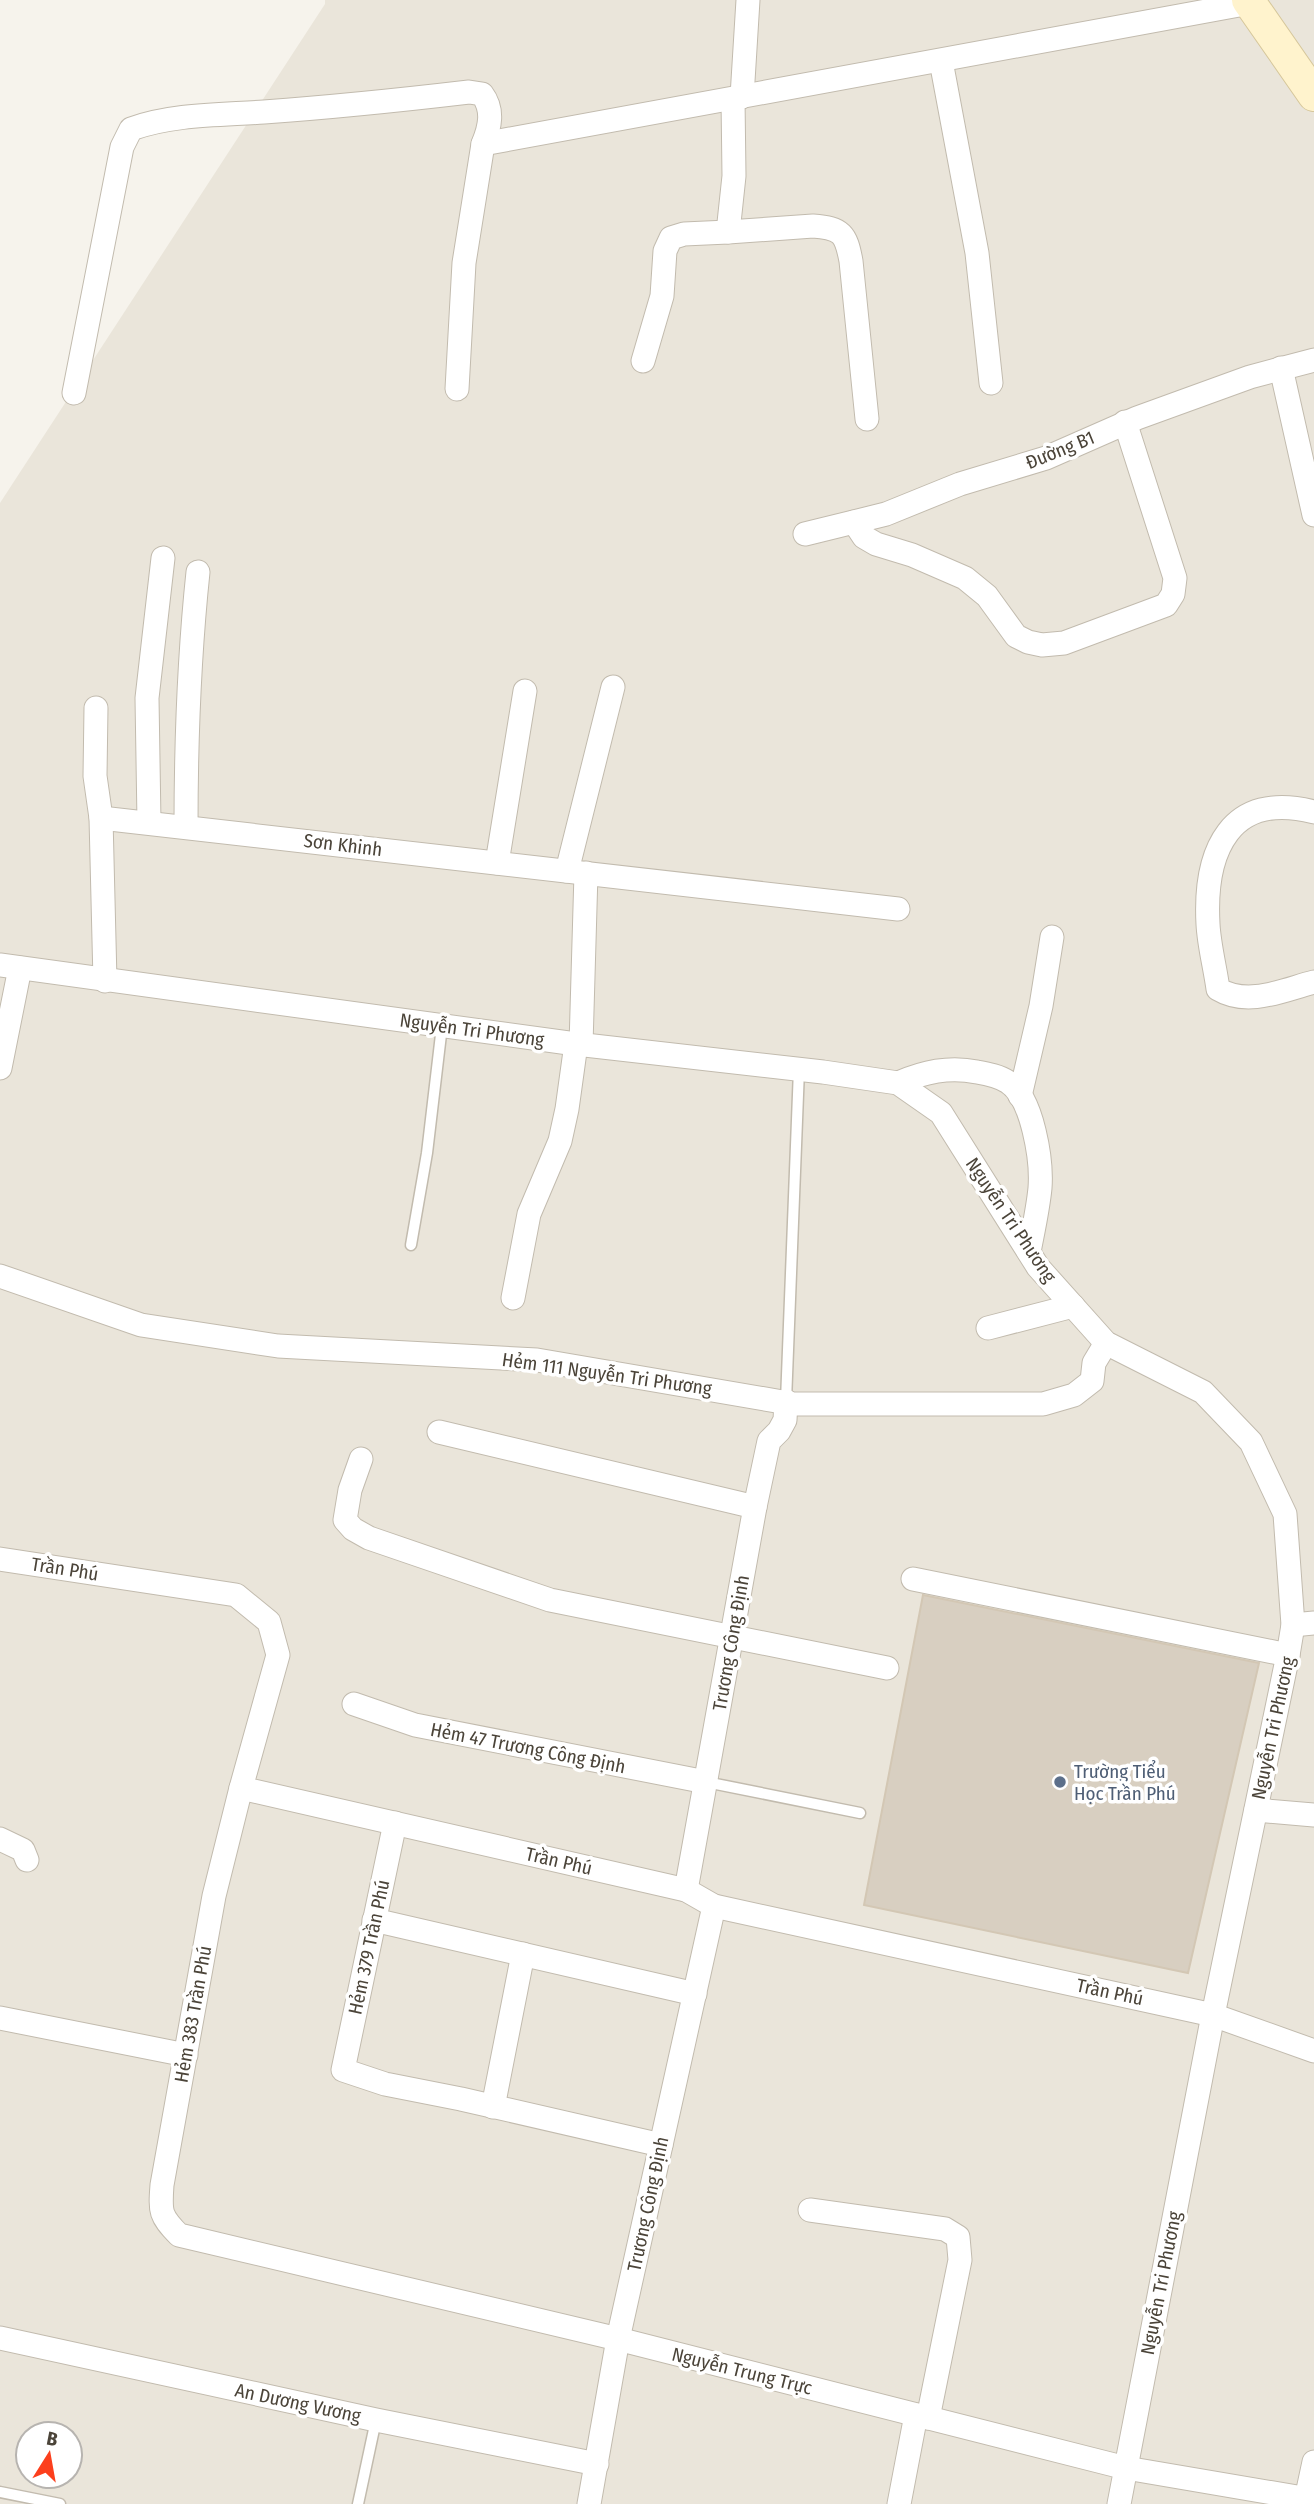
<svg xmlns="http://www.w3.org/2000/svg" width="1314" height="2504" font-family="'Fira Sans Condensed',sans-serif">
<rect width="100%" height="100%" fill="#f6f3ec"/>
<path fill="#eae5da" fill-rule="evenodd" d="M325,0H1314V2504H0V503L325,4ZM28,2434H70V2476H28Z"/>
<polygon fill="#d8cfc1" stroke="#d3c7b4" stroke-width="2" points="923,1595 1259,1663 1188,1973 864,1905"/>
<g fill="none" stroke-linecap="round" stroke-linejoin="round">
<defs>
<g id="lane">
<polyline points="411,1245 427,1153 442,1026"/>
<polyline points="786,1401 799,1069"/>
<polyline points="706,1782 860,1813"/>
<polyline points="0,2492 60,2504"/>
<polyline points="358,2504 376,2420"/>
</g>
<g id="street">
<polyline points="941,61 977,253 991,383"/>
<polyline points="742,97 748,0"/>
<polyline points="483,144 1250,3"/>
<path d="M728,232L813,226C842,228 846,234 851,261L867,419"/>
<polyline points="643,361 662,296 665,251 671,238 684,234 728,232 734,176 733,99"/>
<polyline points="1281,368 1314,515"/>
<path d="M74,393L122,147L131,129C172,114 221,115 264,112C333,107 401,100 469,92L482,94C494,110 490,127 483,144L464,263L457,389"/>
<polyline points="854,522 864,537 876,544 912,555 965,578 987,596 1016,636 1028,642 1042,645 1064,643 1166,605 1173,594 1175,578 1125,422"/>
<polyline points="805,534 886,514 960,484 1046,458 1137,418 1250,377 1314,360"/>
<polyline points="96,708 95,776 101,818 105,981"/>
<path d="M1314,812C1230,790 1204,851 1208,924C1209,945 1215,967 1218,989C1248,1007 1283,990 1314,982"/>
<polyline points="101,818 898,909"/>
<polyline points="149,822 147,698 163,558"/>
<path d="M186,827C186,741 189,657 198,572"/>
<polyline points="497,863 525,691"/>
<polyline points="567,871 613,687"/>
<polyline points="0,965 576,1044 823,1072 898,1083 941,1113 1038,1267 1106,1343 1203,1392 1251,1442 1285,1514 1293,1625 1288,1655 1213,2015 1119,2504"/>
<polyline points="581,1045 586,873"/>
<polyline points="0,1068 20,968"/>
<path d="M898,1083C924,1072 949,1066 977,1072C988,1074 999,1076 1008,1082C1033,1098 1042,1161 1040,1188C1038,1209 1033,1231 1029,1252"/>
<polyline points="1020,1096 1041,1006 1052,937"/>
<polyline points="0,1276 141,1325 278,1346 537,1360 794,1404 1043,1404 1074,1395 1092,1381 1094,1363 1106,1343"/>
<polyline points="513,1298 529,1214 560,1141 567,1109 576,1044"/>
<polyline points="988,1328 1073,1306"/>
<polyline points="439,1432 755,1507"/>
<polyline points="361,1459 350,1490 345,1520 353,1529 369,1538 550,1600 887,1668"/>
<polyline points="0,1559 236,1595 269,1622 278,1655 241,1788 686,1890 714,1906 1213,2015 1314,2051"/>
<polyline points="913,1579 1288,1655"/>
<polyline points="1293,1625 1314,1623"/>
<polyline points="354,1704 415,1725 706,1782"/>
<path d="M241,1788L214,1896L162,2185C160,2212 160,2216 179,2235L618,2339L1126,2468L1314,2500"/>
<polyline points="1256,1810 1314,1815"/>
<polyline points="395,1823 343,2070 385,2084 461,2099 661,2145"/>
<polyline points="0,1839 23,1850 27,1860"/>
<polyline points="686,1890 755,1507 769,1441 779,1431 785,1420 786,1401"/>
<polyline points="374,1920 695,1994"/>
<polyline points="0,2018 186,2055"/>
<polyline points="493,2107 523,1954"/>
<polyline points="810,2210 945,2229 958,2237 960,2260 928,2418"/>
<polyline points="0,2338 376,2420 597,2464"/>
<polyline points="589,2504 618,2339 714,1906"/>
<polyline points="899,2504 916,2415"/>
<polyline points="1305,2504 1314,2462"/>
</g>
<polyline id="secondary" points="1248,0 1314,95"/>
</defs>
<use href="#lane" stroke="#c2bbae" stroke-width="13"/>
<use href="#street" stroke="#c2bbae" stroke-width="25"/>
<use href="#secondary" stroke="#d6c79b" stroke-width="34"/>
<use href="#lane" stroke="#fff" stroke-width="10"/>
<use href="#street" stroke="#fff" stroke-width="23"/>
<use href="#secondary" stroke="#fff3cd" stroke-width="32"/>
</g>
<circle fill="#5c6f8a" stroke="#fff" stroke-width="2.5" cx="1060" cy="1782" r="7"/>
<g text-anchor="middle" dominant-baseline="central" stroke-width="7" stroke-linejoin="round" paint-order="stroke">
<g font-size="19" fill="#4b4439" stroke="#fff">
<text transform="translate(1060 450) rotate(-22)">Đường B1</text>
<text transform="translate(343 845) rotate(7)">Sơn Khinh</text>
<text transform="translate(472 1030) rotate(8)">Nguyễn Tri Phương</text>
<text transform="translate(1011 1220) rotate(56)">Nguyễn Tri Phương</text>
<text transform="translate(607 1374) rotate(8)">Hẻm 111 Nguyễn Tri Phương</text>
<text transform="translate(65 1569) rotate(9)">Trần Phú</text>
<text transform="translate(731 1643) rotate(-80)">Trương Công Định</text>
<text transform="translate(1273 1728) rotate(-78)">Nguyễn Tri Phương</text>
<text transform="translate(528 1748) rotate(11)">Hẻm 47 Trương Công Định</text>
<text transform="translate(559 1861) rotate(13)">Trần Phú</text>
<text transform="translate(369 1947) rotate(-78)">Hẻm 379 Trần Phú</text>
<text transform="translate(1110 1992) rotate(12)">Trần Phú</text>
<text transform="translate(193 2014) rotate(-80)">Hẻm 383 Trần Phú</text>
<text transform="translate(648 2204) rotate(-78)">Trương Công Định</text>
<text transform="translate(1161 2283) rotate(-79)">Nguyễn Tri Phương</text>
<text transform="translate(742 2371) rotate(14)">Nguyễn Trung Trực</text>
<text transform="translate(298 2403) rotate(12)">An Dương Vương</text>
</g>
<g font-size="19" fill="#4e5e75" stroke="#fff" text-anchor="start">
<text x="1074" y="1771">Trường Tiểu<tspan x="1074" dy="22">Học Trần Phú</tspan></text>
</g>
</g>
<g transform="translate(49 2455) rotate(11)"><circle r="33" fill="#ffffff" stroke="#b7b4b0" stroke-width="2"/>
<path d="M0-5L12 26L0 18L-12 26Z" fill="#fc3f1d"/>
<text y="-10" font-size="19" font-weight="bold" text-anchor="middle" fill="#4b4439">B</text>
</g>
</svg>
